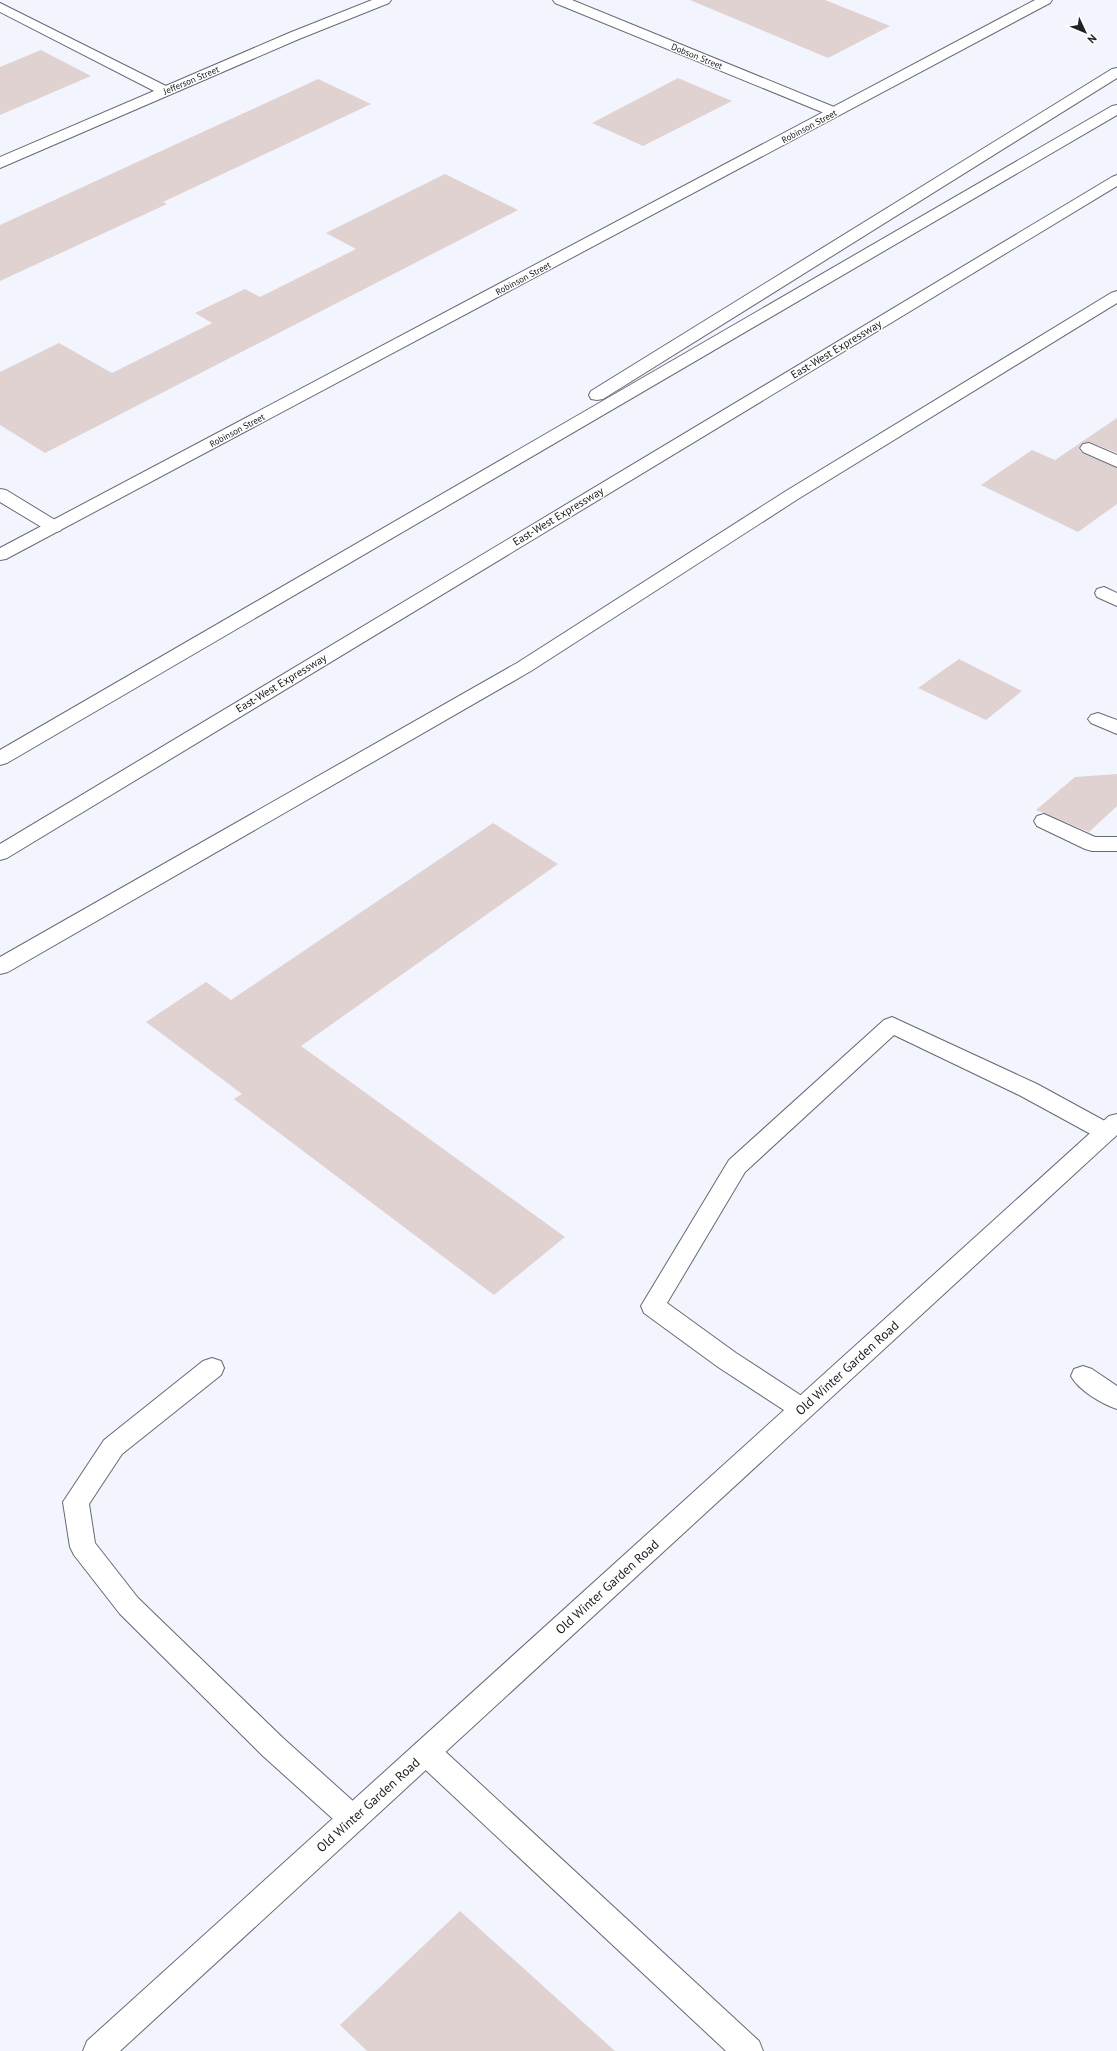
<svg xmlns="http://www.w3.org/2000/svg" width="1117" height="2051" font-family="'PT Sans',sans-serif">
<rect width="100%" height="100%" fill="#f3f5fe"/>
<g fill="#e0d2d1">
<polygon points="690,0 825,0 890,26 828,58"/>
<polygon points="41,50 91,76 0,115 0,67"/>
<polygon points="678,78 732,101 643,146 592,123"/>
<polygon points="318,79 371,104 163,202 167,204 0,281 0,225"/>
<polygon points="445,174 518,210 45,453 0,425 0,372 59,343 112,373 212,323 195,313 245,289 260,297 356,249 326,233"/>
<polygon points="1117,418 1117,453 1090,442 1083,443 1078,448 1082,453 1117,468 1117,504 1078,532 981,485 1032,450 1055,460"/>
<polygon points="959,659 1022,691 986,720 918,688"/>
<polygon points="1117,774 1117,806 1089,832 1036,810 1075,777"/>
<polygon points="493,823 558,864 301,1046 565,1237 494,1295 234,1099 242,1094 146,1022 206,982 231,1000"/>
<polygon points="460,1911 615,2051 367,2051 340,2025"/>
</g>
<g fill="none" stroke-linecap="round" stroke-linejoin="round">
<defs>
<g id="service">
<polygon points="0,3 170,88 172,91 170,94 160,94 0,12"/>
<polygon points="1089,443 1117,455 1117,467 1083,452 1080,448 1083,444"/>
<polygon points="1104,587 1117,593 1117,606 1097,597 1095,593 1097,589"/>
<polygon points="1098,713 1117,720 1117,734 1091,723 1088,719 1091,715"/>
<polygon points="1044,814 1095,837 1117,837 1117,851 1092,851 1085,849 1037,826 1034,821 1037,816"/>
<polygon points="892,1017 1037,1084 1114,1126 1117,1133 1114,1138 1106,1140 1098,1138 1021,1096 894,1035 745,1172 667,1303 736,1353 811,1402 815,1409 811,1416 802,1419 793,1416 718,1367 644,1313 641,1306 729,1160 884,1020"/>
<polygon points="212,1358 221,1361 224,1368 221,1375 122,1454 89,1504 95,1543 138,1598 283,1738 363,1810 367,1819 363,1828 353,1832 343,1828 263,1756 120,1614 74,1555 70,1547 63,1502 104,1440 203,1361"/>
<path d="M1083,1366L1092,1369L1117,1386V1409C1102,1404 1078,1390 1071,1376L1074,1369Z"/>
<polygon points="426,1740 436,1743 759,2041 763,2051 726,2051 416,1761 412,1752 416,1743"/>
</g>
<g id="minor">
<polygon points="372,0 391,0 389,3 299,39 0,168 0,157 289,33"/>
<polygon points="553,0 572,0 839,109 841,112 839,115 829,115 555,3"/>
<polygon points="0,489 6,490 60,523 63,527 60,531 54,532 48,531 0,502"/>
</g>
<polygon id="tertiary" points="1035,0 1052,0 1050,3 6,559 0,560 0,548"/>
<polygon id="secondary" points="1117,1114 1117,1135 120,2051 83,2051 87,2041 1109,1116"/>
<g id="motorway">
<polygon points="1117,68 1117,78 603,399 597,400 591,399 589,395 591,391 1112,69"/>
<polygon points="1117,105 1117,115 7,763 0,765 0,750 1112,106"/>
<polygon points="1117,175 1117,186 7,858 0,860 0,844 1112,177"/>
<polygon points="1117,291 1117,303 798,499 531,671 8,972 0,974 0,957 517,663 786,491 1111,293"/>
</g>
</defs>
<use href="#service" stroke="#676974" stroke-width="2"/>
<use href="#minor" stroke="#676974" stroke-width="2"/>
<use href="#tertiary" stroke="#676974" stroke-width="2"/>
<use href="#secondary" stroke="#676974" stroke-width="2"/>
<use href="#motorway" stroke="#676974" stroke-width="2"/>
<use href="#service" fill="#fff" fill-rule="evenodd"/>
<use href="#minor" fill="#fff" fill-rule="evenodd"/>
<use href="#tertiary" fill="#fff" fill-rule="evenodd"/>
<use href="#secondary" fill="#fff" fill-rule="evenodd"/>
<use href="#motorway" fill="#fff" fill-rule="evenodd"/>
</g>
<g text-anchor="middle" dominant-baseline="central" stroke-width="3" stroke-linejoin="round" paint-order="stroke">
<g font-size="9" fill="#202125" stroke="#fff">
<text transform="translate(697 56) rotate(22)">Dobson Street</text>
<text transform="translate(191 80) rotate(-23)">Jefferson Street</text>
<text transform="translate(809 126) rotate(-28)">Robinson Street</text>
<text transform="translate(523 278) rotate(-28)">Robinson Street</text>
<text transform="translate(237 430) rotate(-28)">Robinson Street</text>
</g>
<g font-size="11" fill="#202125" stroke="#fff">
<text transform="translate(836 349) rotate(-31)">East-West Expressway</text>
<text transform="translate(558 516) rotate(-31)">East-West Expressway</text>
<text transform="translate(281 683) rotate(-31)">East-West Expressway</text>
</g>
<g font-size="13" fill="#202125" stroke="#fff">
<text transform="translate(847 1368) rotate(-42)">Old Winter Garden Road</text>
<text transform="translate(607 1587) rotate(-42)">Old Winter Garden Road</text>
<text transform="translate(368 1805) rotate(-42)">Old Winter Garden Road</text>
</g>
</g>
<g transform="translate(1085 32) rotate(134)" stroke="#ffffff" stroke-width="3" paint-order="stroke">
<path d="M0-3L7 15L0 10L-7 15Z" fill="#202125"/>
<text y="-6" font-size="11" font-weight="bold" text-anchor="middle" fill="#202125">N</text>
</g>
</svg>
